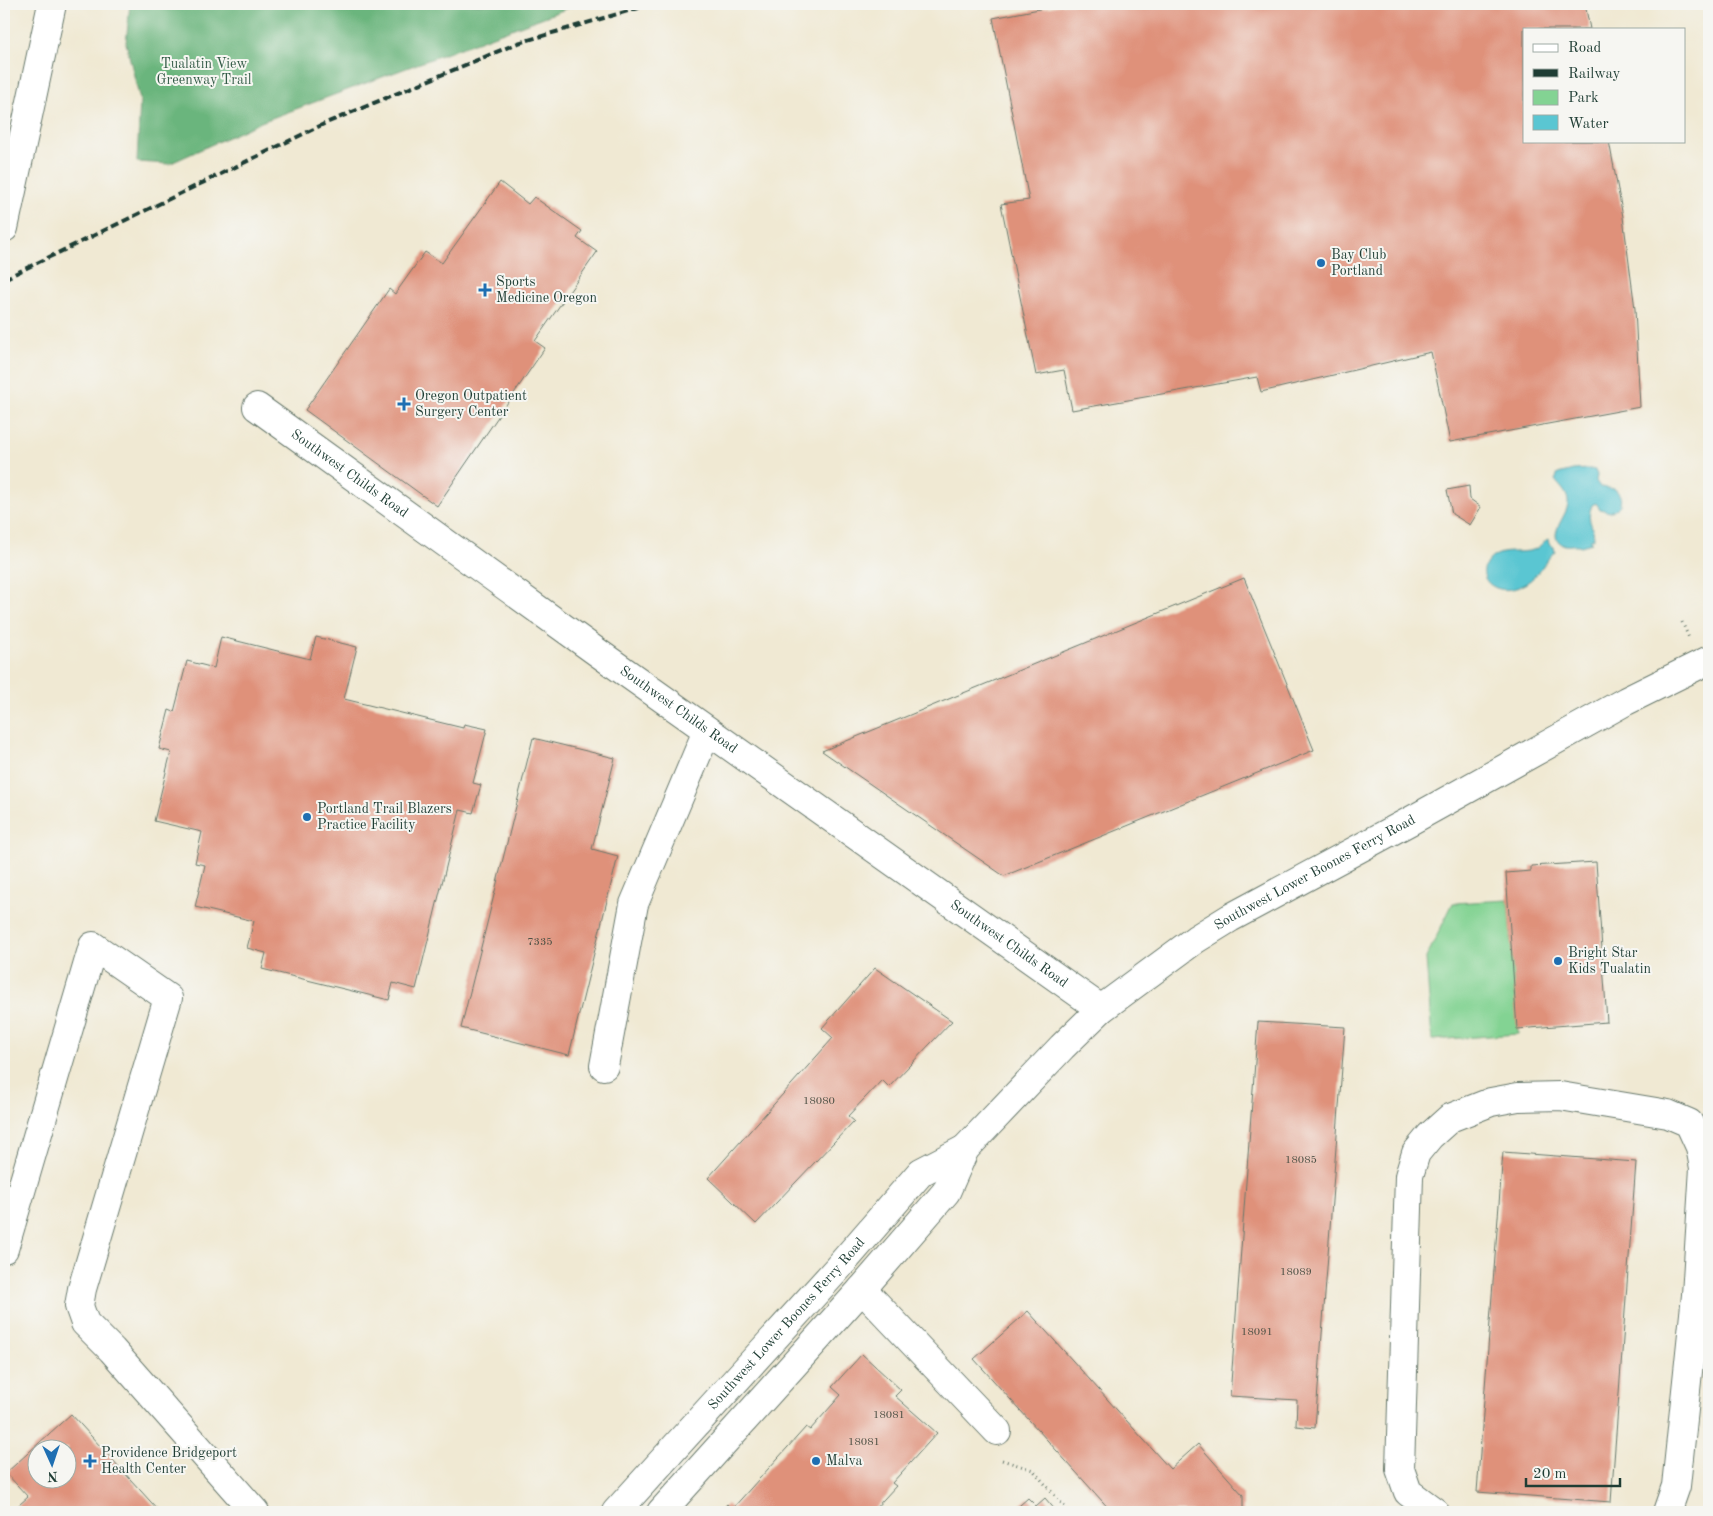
<svg xmlns="http://www.w3.org/2000/svg" width="1713" height="1516" font-family="'Old Standard TT',serif">
<rect width="100%" height="100%" fill="#f6f6f2"/>
<filter id="ink" filterUnits="userSpaceOnUse"><feTurbulence type="fractalNoise" baseFrequency=".02" numOctaves="2"/><feDisplacementMap in="SourceGraphic" scale="10" xChannelSelector="R" yChannelSelector="G"/><feConvolveMatrix kernelMatrix="1 2 1 2 8 2 1 2 1" color-interpolation-filters="sRGB"/></filter>
<filter id="wash" filterUnits="userSpaceOnUse"><feTurbulence type="fractalNoise" baseFrequency=".0096" numOctaves="4" result="noise"/><feDisplacementMap in="SourceGraphic" scale="20" xChannelSelector="R" yChannelSelector="G"/><feGaussianBlur stdDeviation="1.12" result="paint"/><feColorMatrix in="noise" values="0 0 0 0 0 0 0 0 0 0 0 0 0 0 0 0 0 1.4 0 .05"/><feComposite in="paint" operator="in"/></filter>
<g filter="url(#wash)">
<rect width="100%" height="100%" fill="#f0e9d3"/>
<polygon fill="#83d393" stroke="#518864" points="1508,900 1518,1034 1432,1040 1426,958 1453,903"/>
<polygon fill="#6ab57d" stroke="#447958" points="130,4 579,4 261,122 169,164 137,162 140,100 126,43"/>
<g fill="#5ac6d2" stroke="#3c8283">
<path d="M1590,469L1595,470L1597,475L1596,481L1600,487L1615,489C1621,495 1622,499 1619,507L1610,512L1600,509L1596,503L1592,505C1585,522 1594,523 1594,539L1592,538L1590,542L1592,543L1581,546C1575,543 1568,547 1562,544C1545,535 1570,514 1568,501C1567,492 1560,487 1555,480L1558,474L1573,470Z"/>
<path d="M1548,539L1549,544L1554,547L1555,551C1543,563 1537,579 1521,586C1494,599 1470,574 1493,557C1504,549 1520,554 1533,550C1540,548 1542,542 1548,539Z"/>
</g>
<g id="blocks">
<g fill="#df917a" fill-rule="evenodd">
<polygon points="1065,4 1585,4 1590,29 1524,29 1524,141 1609,141 1623,217 1635,309 1640,407 1450,442 1431,352 1261,392 1257,377 1072,410 1064,370 1036,375 1001,204 1029,200 993,18"/>
<polygon points="500,182 528,204 534,197 582,231 577,238 597,252 535,341 545,348 437,506 305,410 389,289 395,294 425,252 442,263"/>
<polygon points="1469,486 1470,499 1481,507 1470,525 1452,514 1447,490"/>
<polygon points="1244,578 1314,750 1004,876 822,751"/>
<polygon points="221,637 310,659 316,637 357,647 344,699 463,728 464,724 487,729 473,783 481,785 473,813 460,810 416,989 393,983 389,1000 262,969 266,953 247,948 254,921 195,907 205,865 195,863 202,832 154,821 171,752 159,749 169,710 174,712 187,661 214,668"/>
<polygon points="533,738 615,758 592,849 618,856 569,1055 461,1028"/>
<polygon points="1596,862 1607,1022 1517,1029 1506,873 1531,871 1531,866"/>
<polygon points="875,968 952,1021 889,1087 882,1080 848,1116 854,1121 756,1224 708,1178 833,1038 822,1028"/>
<polygon points="1258,1022 1345,1027 1315,1428 1296,1426 1297,1400 1230,1396"/>
<polygon points="1503,1152 1636,1162 1611,1502 1477,1492"/>
<polygon points="1028,1311 1170,1469 1198,1444 1243,1495 1243,1512 1112,1512 974,1359"/>
<polygon points="862,1354 901,1390 895,1396 937,1433 892,1483 896,1486 872,1512 719,1512 727,1504 732,1509 806,1427 810,1430 841,1395 832,1387"/>
<path d="M71,1414L160,1512H11L28,1497L6,1473ZM38,1448H68V1478H38Z"/>
<polygon points="1028,1498 1036,1506 1045,1498 1057,1512 1012,1512"/>
</g>
</g>
</g>
<g filter="url(#ink)">
<use href="#blocks" fill-opacity="0" stroke="#68796c" stroke-width="1"/>
<g fill="none" stroke-linecap="round" stroke-linejoin="round">
<defs>
<g id="minor">
<path id="s1" d="M257,407L597,652L1101,1009"/>
<polyline points="604,1066 634,904 707,731"/>
<polyline points="4,1249 93,946 168,998 82,1289 79,1306 85,1323 112,1350 255,1512"/>
<polyline points="862,1289 997,1431"/>
<polyline points="1435,1512 1408,1492 1400,1469 1409,1176 1416,1153 1430,1136 1450,1118 1491,1102 1518,1097 1560,1096 1668,1114 1689,1123 1700,1147 1704,1168 1696,1295 1676,1486 1667,1512"/>
</g>
<g id="major">
<path id="s2" d="M616,1512L837,1269L921,1172L965,1149"/>
<path id="s3" d="M661,1512L862,1289L946,1192L965,1149L1062,1047L1101,1009L1196,939L1230,918L1412,820L1626,701L1709,660"/>
</g>
<polyline id="highway" points="4,228 52,4"/>
</defs>
<use href="#minor" stroke="#68796c" stroke-width="30"/>
<use href="#major" stroke="#68796c" stroke-width="30"/>
<use href="#highway" stroke="#68796c" stroke-width="30"/>
<g stroke="#68796c" stroke-width="3" stroke-dasharray="1 4" stroke-linecap="butt">
<polyline points="1682,622 1689,638"/>
<polyline points="1002,1460 1033,1470 1069,1512"/>
</g>
<use href="#minor" stroke="#fff" stroke-width="28"/>
<use href="#major" stroke="#fff" stroke-width="28"/>
<use href="#highway" stroke="#fff" stroke-width="28"/>
<polyline stroke="#1f3d34" stroke-width="4" stroke-dasharray="8 4" stroke-linecap="butt" points="4,279 326,123 518,43 652,4"/>
</g>
</g>
<g fill="#1f6fb2" stroke="#f6f6f2" stroke-width="2">
<circle cx="1321" cy="263" r="5"/>
<path d="M482.5 282.5h5v5h5v5h-5v5h-5v-5h-5v-5h5z"/>
<path d="M401.5 396.5h5v5h5v5h-5v5h-5v-5h-5v-5h5z"/>
<circle cx="307" cy="817" r="5"/>
<circle cx="1558" cy="961" r="5"/>
<path d="M87.5 1453.5h5v5h5v5h-5v5h-5v-5h-5v-5h5z"/>
<circle cx="816" cy="1461" r="5"/>
</g>
<g text-anchor="middle" dominant-baseline="central" stroke-width="4" stroke-linejoin="round" paint-order="stroke">
<g font-size="11" fill="#4f5246">
<text x="540" y="942">7335</text>
<text x="819" y="1101">18080</text>
<text x="1301" y="1160">18085</text>
<text x="1296" y="1272">18089</text>
<text x="1257" y="1332">18091</text>
<text x="889" y="1415">18081</text>
<text x="864" y="1442">18081</text>
</g>
<g font-size="14" fill="#335b47" stroke="#f6f6f2">
<text x="204" y="64">Tualatin View<tspan x="204" dy="16">Greenway Trail</tspan></text>
</g>
<g font-size="14" fill="#1f3d34" stroke="#f6f6f2" text-anchor="start">
<text x="1331" y="255">Bay Club<tspan x="1331" dy="16">Portland</tspan></text>
<text x="496" y="282">Sports<tspan x="496" dy="16">Medicine Oregon</tspan></text>
<text x="415" y="396">Oregon Outpatient<tspan x="415" dy="16">Surgery Center</tspan></text>
<text x="317" y="809">Portland Trail Blazers<tspan x="317" dy="16">Practice Facility</tspan></text>
<text x="1568" y="953">Bright Star<tspan x="1568" dy="16">Kids Tualatin</tspan></text>
<text x="101" y="1453">Providence Bridgeport<tspan x="101" dy="16">Health Center</tspan></text>
<text x="826" y="1461">Malva</text>
</g>
<g font-size="14" fill="#1f3d34" stroke="#f6f6f2">
<text stroke="none"><textPath href="#s1" startOffset="114">Southwest Childs Road</textPath></text>
<text stroke="none"><textPath href="#s1" startOffset="519">Southwest Childs Road</textPath></text>
<text stroke="none"><textPath href="#s3" startOffset="925">Southwest Lower Boones Ferry Road</textPath></text>
<text stroke="none"><textPath href="#s1" startOffset="924">Southwest Childs Road</textPath></text>
<text stroke="none"><textPath href="#s2" startOffset="254">Southwest Lower Boones Ferry Road</textPath></text>
</g>
</g>
<rect width="1713" height="1516" fill="none" stroke="#f6f6f2" stroke-width="20"/>
<rect x="1523" y="28" width="162" height="115" fill="#f6f6f2" stroke="#a0aca6"/>
<rect x="1533" y="44" width="25" height="8" fill="#ffffff" stroke="#a0aca6"/>
<text x="1568" y="52" font-size="15" fill="#1f3d34">Road</text>
<rect x="1533" y="69" width="25" height="8" fill="#1f3d34" stroke="#a0aca6"/>
<text x="1568" y="78" font-size="15" fill="#1f3d34">Railway</text>
<rect x="1533" y="90" width="25" height="15" fill="#83d393" stroke="#a0aca6"/>
<text x="1568" y="102" font-size="15" fill="#1f3d34">Park</text>
<rect x="1533" y="115" width="25" height="15" fill="#5ac6d2" stroke="#a0aca6"/>
<text x="1568" y="128" font-size="15" fill="#1f3d34">Water</text>
<g transform="translate(52 1464) rotate(177)"><circle r="24" fill="#f6f6f2" stroke="#a0aca6"/>
<path d="M0-4L9 19L0 12L-9 19Z" fill="#1f6fb2"/>
<text y="-8" font-size="14" font-weight="bold" text-anchor="middle" fill="#1f3d34">N</text>
</g>
<path d="M1526 1478v8h94v-8" fill="none" stroke="#1f3d34" stroke-width="2.5"/>
<text x="1533" y="1478" font-size="15" fill="#1f3d34" stroke="#f6f6f2" stroke-width="4" paint-order="stroke">20 m</text>
</svg>
